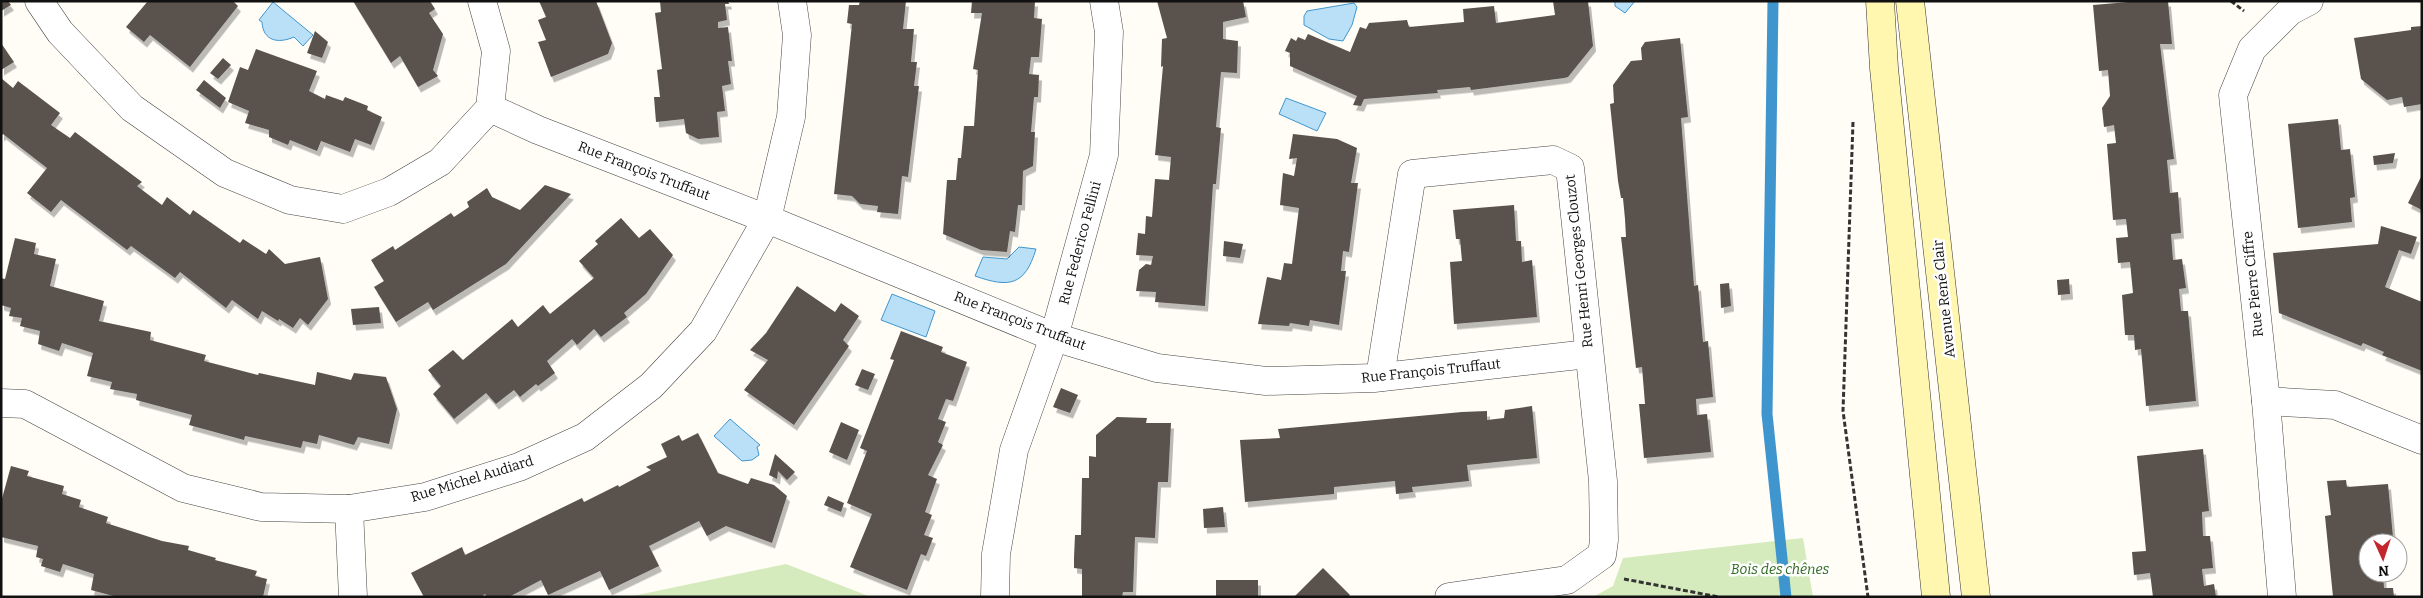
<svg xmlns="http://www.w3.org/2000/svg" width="2423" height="598" font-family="Bitter,serif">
<defs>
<filter id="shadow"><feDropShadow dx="3" dy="5.5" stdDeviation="0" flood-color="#0004"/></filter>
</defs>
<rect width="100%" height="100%" fill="#fffdf5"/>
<g fill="#d5ebbd">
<polygon points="1803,538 1813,597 1593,597 1613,586 1623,558"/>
<polygon points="786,564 871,597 628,597"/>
</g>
<g fill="#b9e0f7" stroke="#3f96cf">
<polygon points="1615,1 1635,1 1625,13 1615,6"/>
<path d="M273,2L313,35L303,46L294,37C278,44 263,41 262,22L259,20Z"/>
<polygon points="1354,3 1357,7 1352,25 1343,41 1329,39 1304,25 1304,16 1307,11"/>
<polygon points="1286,98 1326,113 1317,131 1279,114"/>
<path d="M1019,247L1036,249C1025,286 1009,288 975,276L983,257L1007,259Z"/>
<polygon points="892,294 935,311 926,337 881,320"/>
<polygon points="730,419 760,445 757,447 759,455 752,460 742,461 714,436"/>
</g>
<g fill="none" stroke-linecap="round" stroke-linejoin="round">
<polyline stroke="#3f96cf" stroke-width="11" points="1773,1 1767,414 1786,597"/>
</g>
<g fill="#5a524d" filter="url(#shadow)">
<polygon points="1,1 8,1 11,5 1,11"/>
<polygon points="148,1 233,1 238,6 190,67 150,35 144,42 126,27"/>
<polygon points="353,1 430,1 435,9 429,13 443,34 433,70 438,76 418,87 400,56 391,63"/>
<polygon points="539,1 596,1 612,43 608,54 551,77 538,42 546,40 538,20 546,17"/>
<polygon points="660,1 728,1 729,4 725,4 727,20 718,22 718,28 728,27 732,61 728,61 731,84 722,86 725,111 717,112 719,137 698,139 686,133 684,119 656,122 654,97 660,97 657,70 662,69 655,13 661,12"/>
<polygon points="860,1 906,1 903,29 914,29 911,62 917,62 914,86 919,86 908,177 902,176 898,214 877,212 878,206 860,204 852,196 834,194 852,24 847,23 849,5 859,5"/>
<polygon points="972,1 1035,1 1034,18 1042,19 1039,57 1031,57 1029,74 1039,75 1038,97 1034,97 1031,132 1035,132 1033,166 1023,171 1022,205 1018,205 1015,232 1010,231 1007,252 981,250 943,234 947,180 956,180 958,158 961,158 964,126 974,126 978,70 973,69 982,13 971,13"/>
<polygon points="1157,1 1243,1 1246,17 1223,22 1223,39 1238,41 1237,73 1221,72 1216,127 1221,128 1216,184 1213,184 1205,306 1155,302 1156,292 1136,291 1139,270 1146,264 1151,265 1153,256 1136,255 1138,233 1145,234 1146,216 1152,217 1155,179 1169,180 1171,157 1155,155 1163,66 1161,67 1162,39 1167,38"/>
<polygon points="1553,1 1588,1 1593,46 1568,77 1564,78 1471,90 1470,87 1437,90 1438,93 1364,99 1361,106 1353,105 1357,96 1290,66 1290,53 1285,51 1291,38 1296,41 1298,37 1305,40 1308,34 1350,52 1360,27 1366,29 1369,23 1407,20 1409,27 1464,22 1463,9 1494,6 1496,23 1555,15"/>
<polygon points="2140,1 2168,1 2172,44 2160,44 2174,159 2167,160 2170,193 2178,192 2181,233 2171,234 2173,260 2182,259 2186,288 2179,289 2181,311 2188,311 2196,401 2146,406 2141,349 2135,350 2134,335 2125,335 2122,295 2133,293 2130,262 2118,263 2116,238 2128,237 2126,219 2113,220 2107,144 2116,143 2114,125 2104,127 2102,108 2110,96 2108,70 2099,71 2093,5"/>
<polygon points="2422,26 2422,104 2404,107 2402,97 2387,100 2361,79 2354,38 2411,30 2411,27"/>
<polygon points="315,31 328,42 322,58 307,53"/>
<polygon points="1680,38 1688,117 1681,118 1694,286 1698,285 1703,342 1708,341 1713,397 1696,399 1697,415 1707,414 1711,452 1644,458 1639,404 1645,404 1642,367 1636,368 1621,237 1626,237 1625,219 1623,198 1621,198 1618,181 1610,104 1614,103 1613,85 1631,61 1642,60 1641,48 1645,42"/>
<polygon points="1,43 14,62 1,70"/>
<polygon points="256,49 317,71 309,91 325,99 326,95 343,101 345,97 368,106 367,110 382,117 371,145 355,139 350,152 321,141 317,151 290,140 288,145 269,137 269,130 245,123 249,111 228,102 240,67 248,70"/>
<polygon points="223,58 231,65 218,79 210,73"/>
<polygon points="1,78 13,88 18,81 60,113 51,125 70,138 75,132 142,182 137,186 162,205 167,197 190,215 193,210 240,243 243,239 266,254 269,249 285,264 320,257 328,299 308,325 300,318 293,328 279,319 278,321 262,311 258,319 232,300 226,308 180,272 175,278 131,246 127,250 61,200 51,212 27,193 47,168 3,134 1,136"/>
<polygon points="204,80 226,98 220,108 196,90"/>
<polygon points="2338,119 2341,150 2350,149 2355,197 2350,198 2352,222 2298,228 2288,124"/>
<polygon points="1293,134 1337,139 1357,148 1351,183 1358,183 1349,252 1343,251 1341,271 1346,271 1339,325 1310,320 1309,326 1290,323 1289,326 1258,324 1267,277 1281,280 1284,263 1292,264 1299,208 1280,205 1283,173 1294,176 1297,158 1289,159"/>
<polygon points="2395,153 2393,163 2374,165 2373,156"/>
<polygon points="2422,175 2422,210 2408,203"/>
<polygon points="545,185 571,194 506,264 433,310 428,302 396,322 374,287 384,281 371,260 393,246 395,250 451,213 454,217 469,207 467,202 487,188 492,197 520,210"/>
<polygon points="1514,205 1516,241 1521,241 1522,262 1532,260 1537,317 1454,324 1450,262 1462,261 1460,239 1456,239 1453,210"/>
<polygon points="621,218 639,238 650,229 673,255 646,294 624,313 627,317 601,337 594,329 577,345 572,339 547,361 555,373 538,386 536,384 520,397 514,390 496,404 486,393 454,419 433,394 441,386 428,370 453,350 463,360 512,319 518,327 543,305 550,314 594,278 579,261 598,244 595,241"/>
<polygon points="2381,226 2417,237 2411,254 2399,250 2385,287 2422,302 2422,371 2382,355 2384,352 2363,343 2361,346 2279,313 2273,253 2378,244"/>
<polygon points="15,238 36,243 34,254 56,259 50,286 104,301 99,321 151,332 150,340 206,355 204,361 258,375 259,373 315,385 317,372 351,380 354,373 386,377 397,409 389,444 358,437 354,445 319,435 317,444 303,441 301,448 245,436 244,440 189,425 192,415 136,400 137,394 110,389 112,382 87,376 93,353 62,343 59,351 38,344 40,331 20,326 22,318 9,316 11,308 1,305 1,278 5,279"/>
<polygon points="1224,241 1243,244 1240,258 1223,256"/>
<polygon points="2069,279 2070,294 2058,295 2057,280"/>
<polygon points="1729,283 1731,306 1721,308 1720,284"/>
<polygon points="797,286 835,312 841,303 859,316 843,340 849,346 794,425 744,390 768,360 750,350 766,333"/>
<polygon points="379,307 381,323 353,325 351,309"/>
<polygon points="901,331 943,347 941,352 967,362 953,401 946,399 938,419 946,422 938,442 943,445 928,475 937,479 925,512 932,515 924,535 933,538 926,556 921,554 907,590 850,567 872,514 847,503 867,451 860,448 894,360 890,359"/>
<polygon points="862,369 875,374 868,390 855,385"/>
<polygon points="1061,388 1078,395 1070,413 1053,407"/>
<polygon points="1532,406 1537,458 1467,465 1469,481 1412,487 1413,492 1396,494 1395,481 1334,487 1334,494 1245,502 1240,440 1280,438 1278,429 1462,412 1487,411 1487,420 1504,418 1505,410"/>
<polygon points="1117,417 1147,418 1146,423 1171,423 1168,482 1158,482 1155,538 1135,537 1133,592 1123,592 1122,597 1082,597 1082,569 1074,568 1074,558 1075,535 1081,535 1082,478 1089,478 1089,456 1096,457 1096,435"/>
<polygon points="841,422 859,430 847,460 829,452"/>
<polygon points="698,433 718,473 748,484 751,478 774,485 787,496 772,543 726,526 707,536 699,521 649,546 659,566 609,590 600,571 548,595 541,580 509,597 487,597 485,594 481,597 424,597 411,573 462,547 465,555 582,498 584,502 618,485 619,487 651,470 646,467 667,457 661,444 679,435 682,441"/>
<polygon points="2203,449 2209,511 2202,512 2203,536 2210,536 2213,568 2202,569 2204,586 2214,584 2216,597 2153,597 2150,573 2134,575 2132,552 2146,551 2137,456"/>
<polygon points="775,454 795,472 787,480 778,471 777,479 769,475"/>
<polygon points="11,466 29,471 27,476 64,486 62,494 81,500 79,507 108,517 106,523 162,541 189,546 188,550 216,558 215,560 257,571 255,576 267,579 263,597 117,597 91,590 94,574 63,564 60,572 41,566 43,559 36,557 38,546 1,537 1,502"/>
<polygon points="2346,480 2347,487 2388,484 2393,537 2381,538 2381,543 2368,543 2368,573 2383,573 2384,588 2393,588 2394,597 2333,597 2325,516 2331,515 2327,481"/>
<polygon points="828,496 844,503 841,512 824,505"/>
<polygon points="1223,507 1225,527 1204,528 1203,509"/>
<polygon points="1323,568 1350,595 1348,597 1294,597"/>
<rect x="1216" y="580" width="42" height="17"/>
</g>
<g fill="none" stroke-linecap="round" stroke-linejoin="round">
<defs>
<g id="street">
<polyline points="39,1 60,32 132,108 225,173 290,200 343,209 389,192 440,162 490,108 496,51 482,1"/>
<polyline points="490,108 538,130 767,219 1054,337 1157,368 1266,381 1374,378 1588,354"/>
<polyline points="1380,377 1412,174 1553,160 1570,168 1603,481 1604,540 1602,555 1567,580 1449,597"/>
<polyline points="2266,401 2335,405 2422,440"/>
<polyline points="1,403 25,404 183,488 261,507 349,509 425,497 519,467 585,437 651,386 703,331 767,219 791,117 797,35 792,1"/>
<polyline points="349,509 353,597"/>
<polyline points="995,597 996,554 1014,450 1054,337 1104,155 1109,32 1104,1"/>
<polyline points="2282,597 2266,401 2233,95 2252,49 2290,11 2309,1"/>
</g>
<g id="secondary">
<polyline points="1880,1 1884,68 1936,597"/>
<polyline points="1910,1 1976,597"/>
</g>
</defs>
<use href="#street" stroke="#444" stroke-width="29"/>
<use href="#secondary" stroke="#333" stroke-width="29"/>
<g stroke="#333" stroke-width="3" stroke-dasharray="5 2.5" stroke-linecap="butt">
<polyline points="2231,1 2244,11"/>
<polyline points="1853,122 1843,411 1868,597"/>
<polyline points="1624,579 1719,597"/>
</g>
<use href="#street" stroke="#fff" stroke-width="28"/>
<use href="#secondary" stroke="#fff6b0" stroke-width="28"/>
</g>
<g text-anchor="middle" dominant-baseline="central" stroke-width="5" stroke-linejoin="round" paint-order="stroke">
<g font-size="14" fill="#111" stroke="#fff">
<text transform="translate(644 171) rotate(21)">Rue François Truffaut</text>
<text transform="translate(1080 243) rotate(-75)">Rue Federico Fellini</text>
<text transform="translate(1579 261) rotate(-96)">Rue Henri Georges Clouzot</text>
<text transform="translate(2253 284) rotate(-96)">Rue Pierre Ciffre</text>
<text transform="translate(1944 299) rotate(-96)">Avenue René Clair</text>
<text transform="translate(1020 321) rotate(21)">Rue François Truffaut</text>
<text transform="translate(1431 371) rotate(-6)">Rue François Truffaut</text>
<text transform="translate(472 479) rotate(-17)">Rue Michel Audiard</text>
</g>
<g font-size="14" font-style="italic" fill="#2f6b1f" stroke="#fff">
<text x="1780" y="569">Bois des chênes</text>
</g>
</g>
<rect width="2423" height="598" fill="none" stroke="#111111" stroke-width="5"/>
<g transform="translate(2383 558) rotate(177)"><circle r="24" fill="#ffffff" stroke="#a0a0a0"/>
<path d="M0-4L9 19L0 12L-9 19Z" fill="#c4262e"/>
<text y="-8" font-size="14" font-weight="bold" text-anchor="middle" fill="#111111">N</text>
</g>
</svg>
